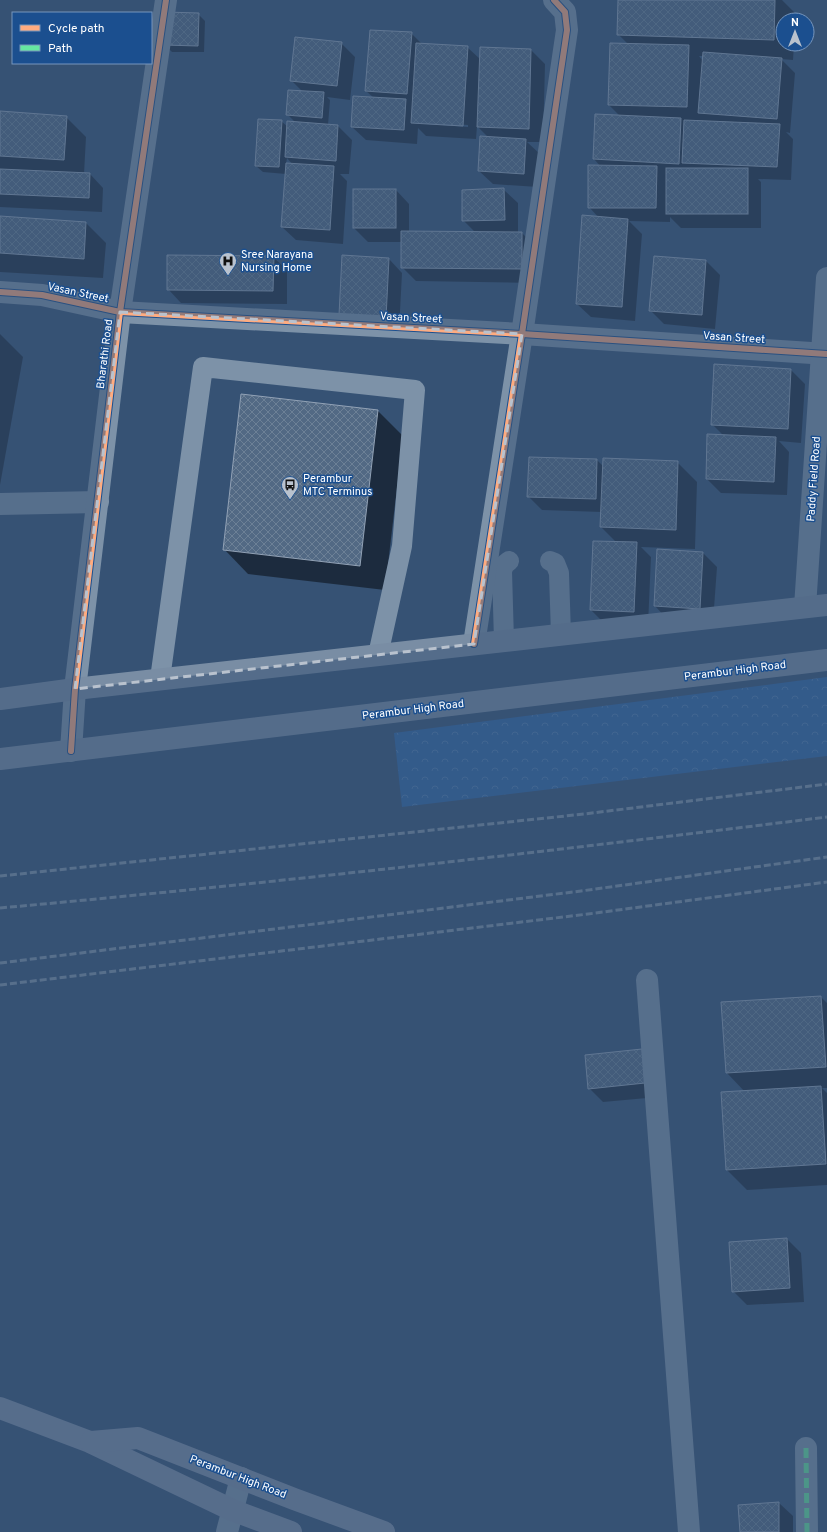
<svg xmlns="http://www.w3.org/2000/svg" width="827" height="1532" font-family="Overpass,sans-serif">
<defs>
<pattern id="forest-crowns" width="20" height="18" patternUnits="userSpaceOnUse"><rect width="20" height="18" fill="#2f66a5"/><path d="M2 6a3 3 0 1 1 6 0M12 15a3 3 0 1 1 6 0" fill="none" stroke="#4e7db2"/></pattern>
<pattern id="building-cross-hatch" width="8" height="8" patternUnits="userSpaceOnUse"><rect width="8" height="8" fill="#526984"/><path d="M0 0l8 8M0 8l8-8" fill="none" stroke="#6c8096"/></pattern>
</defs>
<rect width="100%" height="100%" fill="#365274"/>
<polygon fill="url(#forest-crowns)" points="827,677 827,756 402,807 394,733"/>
<g fill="#0007" fill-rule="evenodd">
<path d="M619,0H782L795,13V20H783V44H794L793,60L781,59L795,73L790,133L786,132L793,139L791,180L758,179L761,182V228H681L670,217V222L629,221L642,234L635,321L591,317L577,304L599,218L589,207L601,167L594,159L620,116L609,105L628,44L618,34ZM699,56H704L703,61Z"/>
<polygon points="198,14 205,21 204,52 172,52 165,45"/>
<path d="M411,33L422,44L467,47L480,59L531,50L545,64L543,142H527L540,154L538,187L493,184L479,171L489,138L477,126L476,139L426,136L418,128L417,144L366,140L352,127L374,98L366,91ZM425,122L468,125V127L425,124Z"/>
<path d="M341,43L355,57L350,100L327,97L330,100L328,125L338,126L352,140L349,174H340L347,181L343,244L296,240L282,227L286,174L263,172L256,166L281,121L288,127L295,122L287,114L303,92L291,80ZM287,158L293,165L286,164Z"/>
<polygon points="0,112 66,117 86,137 84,174 90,174 103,188 102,212 0,207"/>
<polygon points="396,190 409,204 409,232 476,233 463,220 504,190 518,203 518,233 522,233 536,247 535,283 416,281 402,267 402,242 368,242 354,228"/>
<polygon points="0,217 86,223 106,243 103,278 0,272"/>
<polygon points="273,257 287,270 287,304 181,303 168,289"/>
<polygon points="655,257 706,261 720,275 715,329 664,324 650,310"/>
<polygon points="389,259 402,273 399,331 354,329"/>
<polygon points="0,334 23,357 0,485"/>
<polygon points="715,365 791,370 805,384 801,443 779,441 789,452 787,495 721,493 707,479 723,435 712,424"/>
<polygon points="378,411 403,436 385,590 248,574 224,549"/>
<polygon points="597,460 604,467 677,462 697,482 695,549 641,547 651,557 648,625 605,624 591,610 617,543 601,527 602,512 542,510 528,496"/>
<polygon points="703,553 717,567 713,622 668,620 655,606"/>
<polygon points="821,997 827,1003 827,1088 822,1088 827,1093 827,1185 747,1190 727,1170 745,1092 727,1073 722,1003"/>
<polygon points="655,1064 658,1097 603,1102 589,1088"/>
<polygon points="787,1239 801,1253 804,1302 747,1305 733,1291"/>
<polygon points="779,1503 793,1516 793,1532 741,1532"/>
</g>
<g fill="url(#building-cross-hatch)" stroke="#92a2b6">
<polygon points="618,0 775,0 774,40 617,35"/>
<polygon points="165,12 199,13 198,46 164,45"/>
<polygon points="370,30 412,32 407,94 365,91"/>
<polygon points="295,37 342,42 337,86 290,81"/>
<polygon points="416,43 468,46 463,126 411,123"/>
<polygon points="610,43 689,45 687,107 608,105"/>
<polygon points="480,47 531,49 529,129 477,127"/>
<polygon points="703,52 782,58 777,119 698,113"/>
<polygon points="288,90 324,92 322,118 286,115"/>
<polygon points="353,96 406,99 404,130 351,127"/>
<polygon points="0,111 67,116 64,160 0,156"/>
<polygon points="595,114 681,118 679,164 593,159"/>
<polygon points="258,119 282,120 279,167 255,166"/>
<polygon points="684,120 780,124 777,167 682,163"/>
<polygon points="287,121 338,125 336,161 285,157"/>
<polygon points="480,136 526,139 524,174 478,171"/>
<polygon points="286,163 334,166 330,230 281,227"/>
<polygon points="588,165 657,166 656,208 588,208"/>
<rect x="666" y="168" width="82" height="46"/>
<polygon points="0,169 90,173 89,198 0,194"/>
<polygon points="504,188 505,220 462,221 462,190"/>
<rect x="353" y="189" width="43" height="39"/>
<polygon points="582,215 628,219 622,307 576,304"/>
<polygon points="0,216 86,222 84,259 0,253"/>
<polygon points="401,231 522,232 522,269 401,268"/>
<polygon points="167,255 274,256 273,291 167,290"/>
<polygon points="342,255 389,258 386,318 339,315"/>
<polygon points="654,256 706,260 702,315 649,311"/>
<polygon points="714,364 791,369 788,429 711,425"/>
<polygon points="241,394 378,410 360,566 223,550"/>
<polygon points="707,434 776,437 774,482 706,479"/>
<polygon points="529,457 597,459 596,499 527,497"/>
<polygon points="603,458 678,461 676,530 600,527"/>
<polygon points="593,541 637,542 634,612 590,610"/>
<polygon points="657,549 703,552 700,609 654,606"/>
<polygon points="821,996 826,1067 726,1073 721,1002"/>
<polygon points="642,1049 645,1083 588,1089 585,1055"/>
<polygon points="821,1086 826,1164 726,1170 721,1092"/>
<polygon points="787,1238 790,1288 732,1292 729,1242"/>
<polygon points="779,1502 779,1532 740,1532 738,1505"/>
</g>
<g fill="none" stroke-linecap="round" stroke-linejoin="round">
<g stroke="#7d92a8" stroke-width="20">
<polyline points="550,561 555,563 559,573 561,635"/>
<polyline points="504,641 502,571 504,565 509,561"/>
<polyline points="160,679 203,367 415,390 402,546 378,655"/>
</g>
<g stroke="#7d92a8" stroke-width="22">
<polyline points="0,292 42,295 120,312 522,334 827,354"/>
<polyline points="0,504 98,502"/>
<polyline points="805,607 827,278"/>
<polyline points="474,644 522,334 567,30 565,12 554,0"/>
<polyline points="71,751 75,689"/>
<polyline points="647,980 689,1532"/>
<polyline points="806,1448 807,1532"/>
<polyline points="227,1532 241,1478"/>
</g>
<polyline stroke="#7d92a8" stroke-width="22" points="75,689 120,312 166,0"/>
<g stroke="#798da4" stroke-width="22">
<polyline points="0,699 75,689 827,605"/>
<polyline points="0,759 827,660"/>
</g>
<g stroke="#7d8ea7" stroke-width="22">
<polyline points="0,1408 90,1442 232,1510 291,1532"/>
<polyline points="91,1442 138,1438 294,1499 384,1532"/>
</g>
<g stroke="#7e92a7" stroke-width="3" stroke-dasharray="7 3" stroke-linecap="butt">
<polyline points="0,876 584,814 827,784"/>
<path d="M0,908C276,883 552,851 827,817"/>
<polyline points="0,963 581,891 827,857"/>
<polyline points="0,985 588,914 827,882"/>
</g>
<polyline stroke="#66e7a1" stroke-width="5" stroke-dasharray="10 5" stroke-linecap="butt" points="806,1448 807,1532"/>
<defs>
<g id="cycleway">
<polyline points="0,292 42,295 120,312 522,334 827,354"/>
<polyline points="474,644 522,334 567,30 565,12 554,0"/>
<polyline points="71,751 75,689 120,312 166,0"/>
</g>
</defs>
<use href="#cycleway" stroke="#1b4f8f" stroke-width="8"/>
<use href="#cycleway" stroke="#ffac80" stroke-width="6"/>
</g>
<path d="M0 0H827V1532H0ZM120,312L522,334L474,644L75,689Z" fill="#365274" fill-opacity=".55" fill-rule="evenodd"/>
<path fill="none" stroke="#b9c2ce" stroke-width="3" stroke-dasharray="8 5" stroke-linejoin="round" d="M120,312L522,334L474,644L75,689Z"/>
<defs>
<symbol id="hospital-pin" viewBox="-11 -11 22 30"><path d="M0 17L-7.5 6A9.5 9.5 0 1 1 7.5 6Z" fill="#b9c2ce" stroke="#1b4f8f"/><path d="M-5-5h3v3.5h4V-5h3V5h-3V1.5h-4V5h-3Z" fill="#111"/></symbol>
<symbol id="bus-pin" viewBox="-11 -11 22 30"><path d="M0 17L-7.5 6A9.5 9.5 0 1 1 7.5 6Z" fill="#b9c2ce" stroke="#1b4f8f"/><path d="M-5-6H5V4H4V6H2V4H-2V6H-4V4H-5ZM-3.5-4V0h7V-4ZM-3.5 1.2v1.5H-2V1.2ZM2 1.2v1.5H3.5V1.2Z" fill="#111"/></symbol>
</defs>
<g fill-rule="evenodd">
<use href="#hospital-pin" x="218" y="251" width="20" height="27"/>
<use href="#bus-pin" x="280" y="475" width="20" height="27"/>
</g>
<g text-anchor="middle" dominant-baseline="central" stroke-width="3" stroke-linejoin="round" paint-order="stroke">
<g font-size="11" fill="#fff" stroke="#1b4f8f" text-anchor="start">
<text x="241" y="255">Sree Narayana<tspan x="241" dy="13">Nursing Home</tspan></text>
<text x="303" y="479">Perambur<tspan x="303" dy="13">MTC Terminus</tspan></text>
</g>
<g font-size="11" fill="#fff" stroke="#1b4f8f">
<text transform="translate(78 293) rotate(12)">Vasan Street</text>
<text transform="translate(411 318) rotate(3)">Vasan Street</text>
<text transform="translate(734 338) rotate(4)">Vasan Street</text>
<text transform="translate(105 354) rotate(-83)">Bharathi Road</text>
<text transform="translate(814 479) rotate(-86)">Paddy Field Road</text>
<text transform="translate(735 671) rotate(-7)">Perambur High Road</text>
<text transform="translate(413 710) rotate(-7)">Perambur High Road</text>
<text transform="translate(238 1477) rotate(21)">Perambur High Road</text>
</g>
</g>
<rect x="12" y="12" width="140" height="52" fill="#1b4f8f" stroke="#7695bc"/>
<rect x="20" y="25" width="20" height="6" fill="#ffac80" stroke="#7695bc"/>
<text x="48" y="32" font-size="12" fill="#ffffff">Cycle path</text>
<rect x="20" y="45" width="20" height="6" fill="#66e7a1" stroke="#7695bc"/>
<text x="48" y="52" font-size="12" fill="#ffffff">Path</text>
<g transform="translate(795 32)"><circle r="19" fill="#1b4f8f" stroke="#7695bc"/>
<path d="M0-3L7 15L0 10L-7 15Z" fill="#b9c2ce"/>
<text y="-6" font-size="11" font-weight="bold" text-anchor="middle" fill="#ffffff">N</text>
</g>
</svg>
